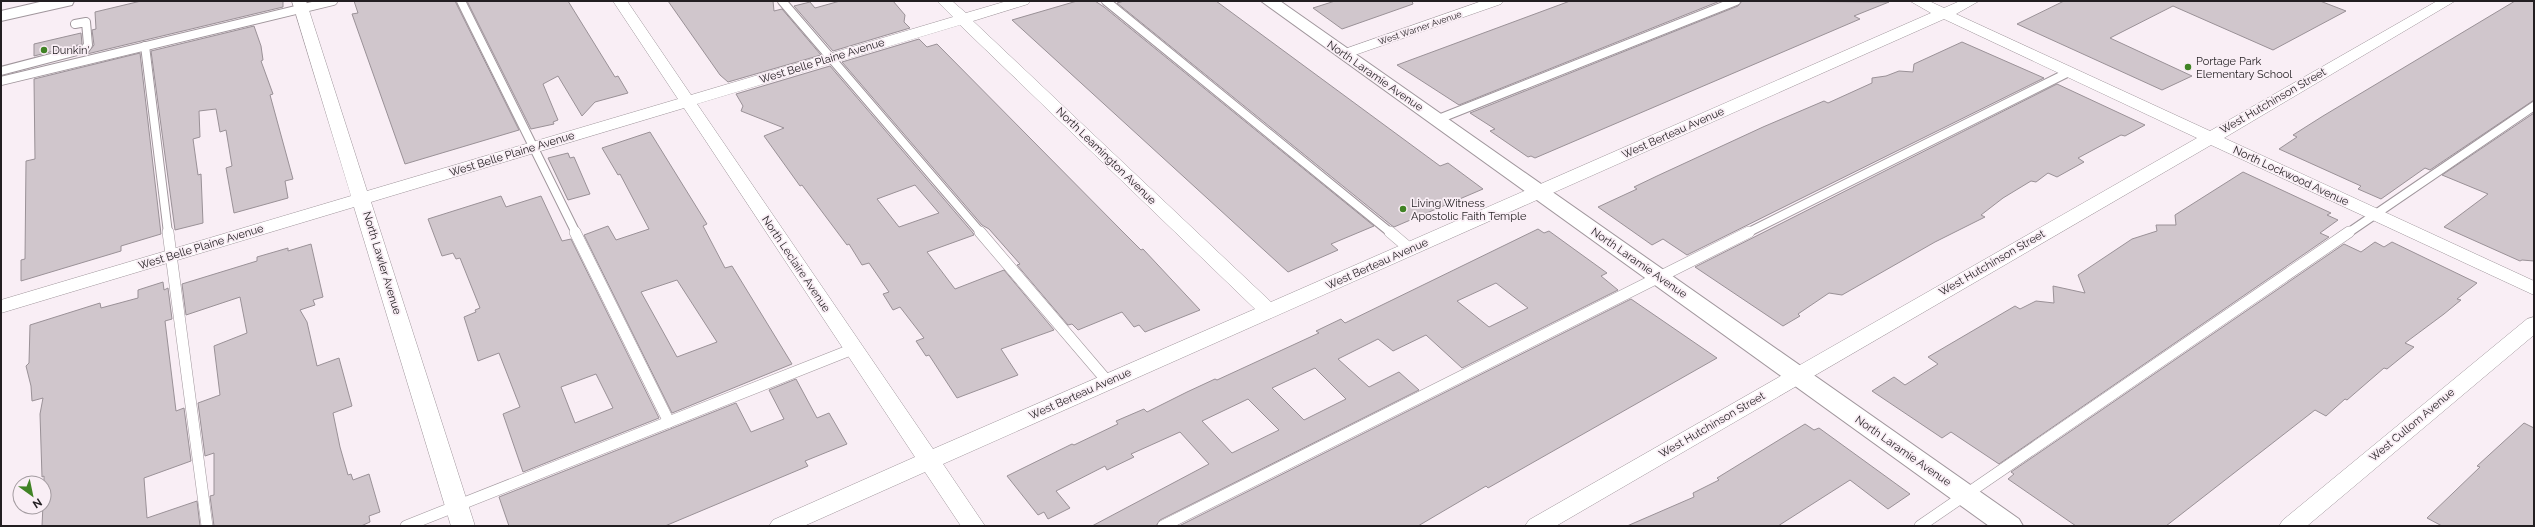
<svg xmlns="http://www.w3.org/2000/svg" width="2535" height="527" font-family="Raleway,sans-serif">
<rect width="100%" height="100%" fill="#f9eef5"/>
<g fill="#d0c6cc" stroke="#9a9197" fill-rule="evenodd">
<polygon points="141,1 283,1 283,7 87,54 94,45 92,30 96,29 95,12"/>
<polygon points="354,1 455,1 519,130 405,164 352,14 358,13"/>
<polygon points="467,1 568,1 615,77 618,76 628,93 595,102 582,116 558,76 543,84 558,120 553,122 554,124 531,129"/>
<polygon points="668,1 773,1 774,11 782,9 821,55 728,82 720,75"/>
<polygon points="840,1 893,1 905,15 904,22 910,28 833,51 794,6 810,2 815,8"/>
<polygon points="1077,1 1095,1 1104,7 1374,226 1331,244 1338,250 1288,272 1012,20"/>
<polygon points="1124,1 1216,1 1440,166 1448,163 1483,189 1394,227 1391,225 1117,3"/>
<polygon points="1335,1 1412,1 1413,4 1342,29 1313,8"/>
<polygon points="1570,1 1720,1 1459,105 1397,65"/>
<polygon points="1742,1 1889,2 1854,16 1860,19 1535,158 1531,156 1528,157 1490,131 1495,129 1470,113 1738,6"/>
<polygon points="2064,1 2320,1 2346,11 2273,50 2173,6 2110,38 2192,76 2162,90 2017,24"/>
<polygon points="2515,1 2534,1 2534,100 2430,170 2425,168 2381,199 2358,189 2361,186 2279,149 2297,137 2293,135 2323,116"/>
<polygon points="254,26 261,46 263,60 261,61 273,94 270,95 293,179 285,181 288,198 234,213 226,168 232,166 226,130 220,132 216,109 199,111 200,137 193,139 198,175 201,174 203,223 175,230 151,51"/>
<polygon points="81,33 82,44 34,56 34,44"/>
<polygon points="919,39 927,47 937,44 1121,230 1141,250 1143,249 1200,310 1145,332 1139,325 1134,327 1122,312 1078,330 1072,324 1068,325 1017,265 1020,264 989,229 982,225 842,62"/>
<polygon points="1962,42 2044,78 1687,255 1663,239 1652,245 1598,207 1637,189 1634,187 1657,176 1763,127 1824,101 1828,103 1872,83 1872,78 1886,76 1899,71 1913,72 1914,64"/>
<polygon points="140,53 161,234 121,246 121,251 21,281 21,260 25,259 26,161 35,159 34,79"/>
<path d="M830,66L973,233L974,235L927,252L955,289L1004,270L1054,330L1001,349L1018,375L957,398L929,355L926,356L916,341L924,338L900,307L893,310L883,294L889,292L869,263L862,265L849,244L847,245L802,185L800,186L764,136L784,128L741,111L743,106L736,94ZM915,185L939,213L899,227L877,199Z"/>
<polygon points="2057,84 2145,125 2125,136 2121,135 2078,158 2084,162 2057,177 2048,173 2036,182 2031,181 2003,198 1981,215 1985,217 1935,242 1842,295 1829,293 1798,314 1800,316 1783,326 1695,267"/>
<polygon points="2534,113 2534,261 2522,260 2520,261 2444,227 2488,194 2442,175"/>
<path d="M650,132L707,224L703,226L725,268L732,266L792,364L672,413L584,235L608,226L616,240L649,229L620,174L618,175L602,148ZM677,280L717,342L677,357L641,292Z"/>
<polygon points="568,153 570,158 574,157 590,194 568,200 548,158"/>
<polygon points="2243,172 2331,213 2327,215 2338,220 2320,233 2329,237 1999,464 1951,432 1942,438 1872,391 1894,377 1905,385 1938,364 1928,357 2015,306 2020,309 2036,301 2054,303 2053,286 2085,293 2078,275 2132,239 2157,231 2156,225 2176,225 2175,215"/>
<path d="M501,196L506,207L541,196L562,241L571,239L659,418L523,472L503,414L520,407L499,353L478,361L464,317L476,312L475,310L480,308L460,258L456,259L453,253L442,256L428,219ZM596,374L613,408L575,423L561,387Z"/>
<path d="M1538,229L1544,233L1549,231L1607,273L1601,276L1618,290L1462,368L1426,335L1393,351L1378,339L1338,359L1369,387L1399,372L1419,390L1160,520L1156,526H1092L1209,464L1180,432L1131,454L1134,457L1107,470L1105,466L1056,491L1070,508L1048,519L1044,512L1038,515L1007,476L1072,444L1074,445L1118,424L1116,421L1144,409L1147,412L1187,392L1215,379L1217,380L1319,333L1316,331L1341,319L1345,323ZM1496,283L1528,308L1489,327L1457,301ZM1315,368L1346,399L1304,420L1272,388ZM1248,399L1279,430L1232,453L1202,421Z"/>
<polygon points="2375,242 2384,247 2392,242 2477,283 2457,299 2461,300 2444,314 2405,343 2414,347 2387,369 2384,368 2347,400 2345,399 2326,416 2315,410 2166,526 2076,526 2008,479 2014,474 2011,472 2344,244 2361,252"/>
<polygon points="311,244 323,297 313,300 315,305 300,310 307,322 317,366 339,358 352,406 333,413 340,447 348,475 351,474 353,480 369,474 380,512 369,516 370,522 361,526 214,526 210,496 214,495 214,453 205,456 198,403 220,395 214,346 247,333 240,297 186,315 182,284 257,261 257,257 288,248 288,251"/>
<polygon points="163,282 164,290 168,288 172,319 165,321 176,411 184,408 191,461 144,478 147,518 197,501 200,526 42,526 44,483 44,476 42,477 40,414 43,398 32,401 31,386 26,366 29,363 30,325 100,303 101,308 138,298 138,290"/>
<polygon points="1631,299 1717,358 1488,488 1486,486 1418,526 1179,526"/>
<polygon points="796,379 817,418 829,413 847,444 805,461 808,466 665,526 509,526 499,497 736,403 751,432 784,419 769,390"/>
<polygon points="2524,423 2534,428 2534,526 2442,526 2427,518 2480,467 2477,466"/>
<polygon points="1805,424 1814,430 1819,428 1910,494 1888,509 1850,480 1778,526 1627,526 1694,497 1693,493 1719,480 1717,478"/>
</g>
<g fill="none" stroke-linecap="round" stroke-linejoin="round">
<defs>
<g id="service-far1">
<polyline points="461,1 576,233"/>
<polyline points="782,1 981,233"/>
<polyline points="1106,1 1391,233"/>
<polyline points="145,46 168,233"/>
<polyline points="1,71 85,49 88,45 86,22 75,24"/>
<polyline points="1,81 333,1"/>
<polyline points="1436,120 1736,1"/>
<polyline points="1747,233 2069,72"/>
<polyline points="2348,233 2534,106"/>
</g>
<g id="service">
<polyline points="168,232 207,526"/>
<polyline points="575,232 669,422"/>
<polyline points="980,232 1108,382"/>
<polyline points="1390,232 1410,249"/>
<polyline points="406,526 853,349"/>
<polyline points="1163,526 1749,232"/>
<polyline points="1920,526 2349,232"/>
</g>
<g id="minor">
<path d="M292,1H306L367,191L678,99L613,1H627L691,95L953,17L937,1H952L966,13L1007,1H1030L1028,4L973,21L1271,302L1931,13L1910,1H1929L1944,8L1960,1H1979L1956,14L2210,131L2437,1H2455L2224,138L2534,281V295L2211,145L1556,526H1525L1529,520L2197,138L1944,19L943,464L985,526H961L925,472L804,526H769L773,520L915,457L684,108L371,202L475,526H451L354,207L1,313V300L351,196ZM960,25L1255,309L933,449L697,104Z"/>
<polygon points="1482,1 1503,1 1501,4 1349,57 1344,59 1336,54 1339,51"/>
<polygon points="2534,317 2534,335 2307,526 2279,526 2283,520 2527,319"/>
</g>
<polygon id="tertiary" points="1261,1 1280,1 2019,519 2023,526 1989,526"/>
<polygon id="primary" points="44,1 74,1 72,5 1,21 1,11"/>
</defs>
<use href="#service-far1" stroke="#a0969c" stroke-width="10"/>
<use href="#service" stroke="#a0969c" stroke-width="12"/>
<use href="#minor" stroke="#a0969c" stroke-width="1"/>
<use href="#tertiary" stroke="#a0969c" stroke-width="2"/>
<use href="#primary" stroke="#a0969c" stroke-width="2"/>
<use href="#service-far1" stroke="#fff" stroke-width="8"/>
<use href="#service" stroke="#fff" stroke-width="11"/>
<use href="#minor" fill="#fff" fill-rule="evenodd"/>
<use href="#tertiary" fill="#fff" fill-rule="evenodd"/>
<use href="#primary" fill="#fff" fill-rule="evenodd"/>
</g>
<g fill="#408325" stroke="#f9eef5" stroke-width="1.5">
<circle cx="44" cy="50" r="4"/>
<circle cx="2188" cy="67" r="4"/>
<circle cx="1403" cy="209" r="4"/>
</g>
<g text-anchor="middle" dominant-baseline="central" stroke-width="3.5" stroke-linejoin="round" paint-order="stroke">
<g font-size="9" fill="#221e21" stroke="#f9eef5">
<text transform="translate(1420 28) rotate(-19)">West Warner Avenue</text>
</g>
<g font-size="11" fill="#221e21" stroke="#f9eef5" text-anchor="start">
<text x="52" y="50">Dunkin'</text>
<text x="2196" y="61">Portage Park<tspan x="2196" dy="13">Elementary School</tspan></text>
<text x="1411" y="203">Living Witness<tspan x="1411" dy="13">Apostolic Faith Temple</tspan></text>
</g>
<g font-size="11" fill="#221e21" stroke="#f9eef5">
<text transform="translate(822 61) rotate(-17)">West Belle Plaine Avenue</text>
<text transform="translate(1375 76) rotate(35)">North Laramie Avenue</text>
<text transform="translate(2273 101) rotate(-30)">West Hutchinson Street</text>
<text transform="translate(1673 133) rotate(-24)">West Berteau Avenue</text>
<text transform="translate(512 154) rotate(-17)">West Belle Plaine Avenue</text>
<text transform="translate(1106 156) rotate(44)">North Leamington Avenue</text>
<text transform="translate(2291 176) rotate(25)">North Lockwood Avenue</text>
<text transform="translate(201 247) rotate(-17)">West Belle Plaine Avenue</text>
<text transform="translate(382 263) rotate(73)">North Lawler Avenue</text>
<text transform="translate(1639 263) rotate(35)">North Laramie Avenue</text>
<text transform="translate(1992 263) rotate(-30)">West Hutchinson Street</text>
<text transform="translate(796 264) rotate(56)">North Leclaire Avenue</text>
<text transform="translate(1377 264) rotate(-24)">West Berteau Avenue</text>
<text transform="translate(1080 394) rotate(-24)">West Berteau Avenue</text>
<text transform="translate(1712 425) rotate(-30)">West Hutchinson Street</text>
<text transform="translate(2412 425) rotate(-40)">West Cullom Avenue</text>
<text transform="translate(1903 451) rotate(35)">North Laramie Avenue</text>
</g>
</g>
<rect width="2535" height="527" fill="none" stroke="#221e21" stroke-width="4"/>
<g transform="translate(32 495) rotate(147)"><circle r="19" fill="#f9eef5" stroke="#a39ba0"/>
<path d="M0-3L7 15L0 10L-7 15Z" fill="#408325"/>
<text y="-6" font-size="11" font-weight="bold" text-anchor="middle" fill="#221e21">N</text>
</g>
</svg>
